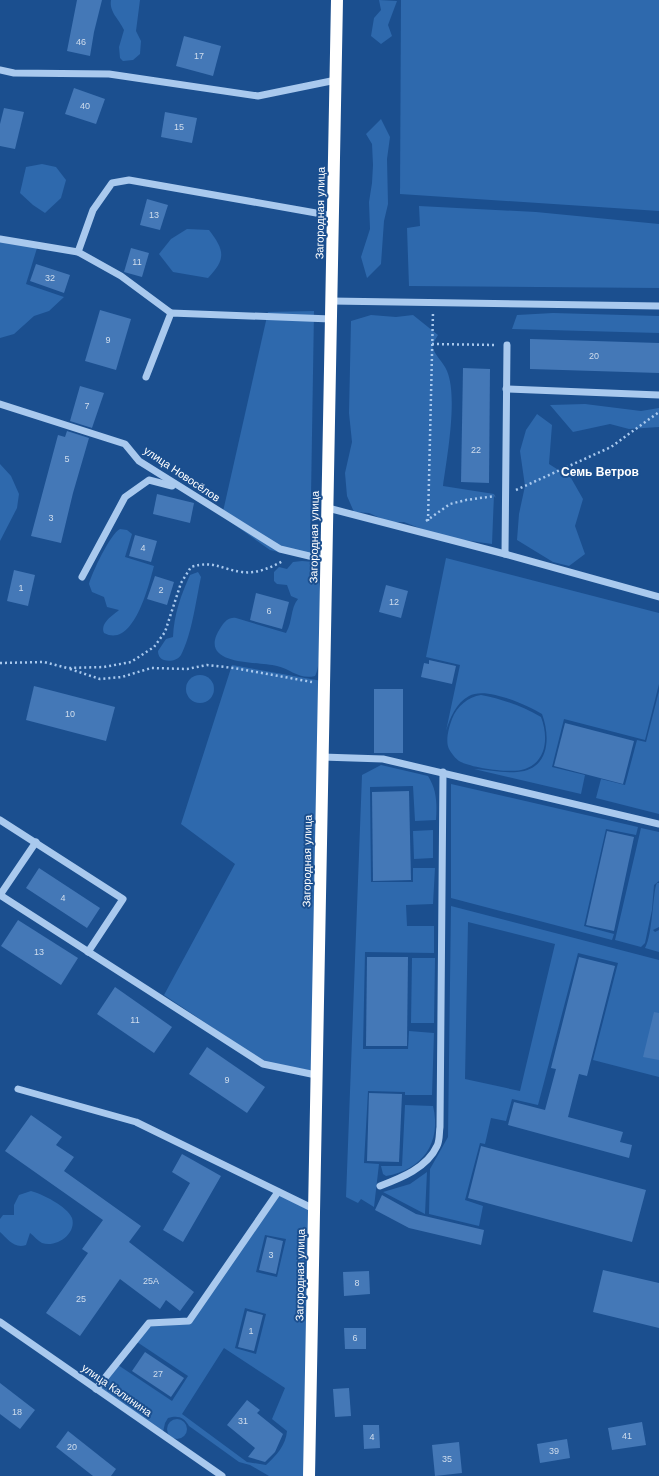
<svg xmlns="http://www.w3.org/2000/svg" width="659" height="1476" font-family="Arial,sans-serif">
<rect width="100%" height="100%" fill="#1b4f8f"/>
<g fill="#2e69ad" fill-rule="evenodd">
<path d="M111,0H140L136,31L141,41L140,54L133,60L123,61L120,58L119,47L124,30C119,19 109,12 111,0Z"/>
<polygon points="379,0 397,1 388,25 392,36 381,44 371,36 374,18 381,10"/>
<polygon points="401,0 659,0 659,211 400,194"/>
<polygon points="381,119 390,137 387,159 388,204 384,221 381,264 367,278 361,257 370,229 369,202 372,183 373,165 372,144 366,134"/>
<polygon points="42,164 56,167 66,180 61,198 45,213 33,205 20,193 26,167"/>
<polygon points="419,206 536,212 659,224 659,288 409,286 407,228 420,226"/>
<path d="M187,229L209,230C225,251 226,259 208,278L173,272L159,254L171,239Z"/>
<polygon points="0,241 37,248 26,284 64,297 49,311 34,316 14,334 0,338"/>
<polygon points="314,311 310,559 270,550 222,516 268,312"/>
<polygon points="553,313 659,316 659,333 512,329 517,315"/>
<path d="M371,315L396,317L413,315L438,335L432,345C435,357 443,361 447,371C458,397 447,457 443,486L494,494L492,544L442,537L404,522H389L369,513L354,512L347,496L345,473L352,442L349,413L351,321Z"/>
<polygon points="585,404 641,411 659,408 659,427 629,429 610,424 573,432 550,405"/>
<polygon points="537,414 552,425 549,464 571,478 583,499 575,526 585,554 569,566 553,562 517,540 519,514 525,486 520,451 526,430"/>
<polygon points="0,464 11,476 19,494 17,508 0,541"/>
<path d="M120,529L127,530L132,534L125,557L154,566C149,584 134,649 104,633C100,623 112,616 119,610L107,607L104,597L92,592L89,584C92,573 110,534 120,529Z"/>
<path d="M446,558L659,613V684L645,740L564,719L552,767L585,775L581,794L474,769C488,770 503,773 517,772C549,770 551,738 542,714C526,705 486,686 469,696C456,703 450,718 446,731L460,665L426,657Z"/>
<path d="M302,561L315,562C323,575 323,665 315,676C299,680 291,669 277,666C256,661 195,666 221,627C225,621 229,617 236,618L286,633C293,621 290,609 298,599L291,596L287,585L277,584L274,581V572L279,567L287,569L293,562Z"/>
<path d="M198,572L201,577C196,600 192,634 181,655C178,660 170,662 164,660C160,659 158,655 158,651L166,639L173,637C174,614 181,595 190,575Z"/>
<polygon points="232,665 322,681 314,1071 264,1062 164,995 235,864 181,824"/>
<circle cx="200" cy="689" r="14"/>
<polygon points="659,691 659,814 596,798 601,779 625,785 637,740 646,742"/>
<path d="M481,695C502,699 522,706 541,717C548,735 548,761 525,769C512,774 471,768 459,761C456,759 451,753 449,749C445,741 449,727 452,719C457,706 468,697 481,695Z"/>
<path d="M381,765L428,776C437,790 437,804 436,820L415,821L413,786L370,787L371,882H413V868H435L433,904L406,905L407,926H434V953L365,952L363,1049H408L409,1031L434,1033L432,1095H405V1092L368,1091L364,1163L379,1164L374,1207L361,1199L358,1203L346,1197L362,775Z"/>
<polygon points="451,784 638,827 636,835 606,829 584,926 614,934 612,940 451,898"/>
<polygon points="641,828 659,832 659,881 654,885 652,910 645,943 641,947 615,940"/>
<polygon points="433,830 433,858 414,859 413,831"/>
<path d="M657,883H659V927L653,930L655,932L659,930V952L645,948C653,934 653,888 657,883Z"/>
<path d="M451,906L659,960V1077L593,1060L618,963L578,953L538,1105L512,1099L506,1121L491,1118L485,1144L480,1143L465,1200L483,1206L479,1226L429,1214L430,1169L448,1137ZM468,922L555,944L520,1091L465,1079Z"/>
<polygon points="412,958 435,958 434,1023 411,1023"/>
<path d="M405,1105L433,1106C442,1143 422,1170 386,1176L383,1174L381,1166H402Z"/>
<polygon points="427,1172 425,1214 383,1192 410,1184"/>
<path d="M31,1191C42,1194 67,1206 72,1218C77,1234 56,1248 42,1243C38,1241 34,1236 30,1233L26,1245C14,1249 8,1239 0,1232V1219L3,1215H14V1205L19,1195Z"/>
<path d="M280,1195L311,1211L305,1476H269L250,1465L239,1462L189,1426C184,1417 178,1415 168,1418L165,1423L163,1432L100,1388L118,1365L172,1401L188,1376L137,1342L150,1326L189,1324ZM265,1235L286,1239L277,1277L256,1272ZM245,1308L266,1314L256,1354L235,1348ZM224,1348L285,1388L272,1419L287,1431C286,1445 276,1456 266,1465L247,1462L182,1414Z"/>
<circle cx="177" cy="1429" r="10"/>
</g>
<g fill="#4478b7">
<polygon points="77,0 102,0 94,32 90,56 67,51"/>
<polygon points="184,36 221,46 213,76 176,66"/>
<polygon points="74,88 105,99 96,124 65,114"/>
<polygon points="4,108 24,112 15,149 0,146 0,124"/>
<polygon points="165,112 197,118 192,143 161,137"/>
<polygon points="147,199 168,205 160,230 140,225"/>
<polygon points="131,248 149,253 142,277 124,272"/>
<polygon points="36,264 70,275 64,293 30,281"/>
<polygon points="100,310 131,319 116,370 85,361"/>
<polygon points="530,339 659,343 659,373 530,369"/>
<polygon points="463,368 490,369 489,483 461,482"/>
<polygon points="80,386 104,393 92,428 70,421"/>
<polygon points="67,431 89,438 73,493 61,543 31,536 58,435 65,437"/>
<polygon points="157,494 194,503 190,523 153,514"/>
<polygon points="135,535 157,541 151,562 129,556"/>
<polygon points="14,570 35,575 28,606 7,601"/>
<polygon points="155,576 174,582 167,605 147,599"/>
<polygon points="386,585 408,591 401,618 379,612"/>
<polygon points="256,593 289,602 282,629 250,620"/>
<polygon points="429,660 456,666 452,684 421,677 424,663 429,664"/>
<polygon points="34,686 115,707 106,741 26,720"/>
<rect x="374" y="689" width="29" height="64"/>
<polygon points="565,723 634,741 623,784 554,766"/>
<polygon points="409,791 411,880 373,881 372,792"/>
<polygon points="607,831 634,837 614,931 586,925"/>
<polygon points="39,868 100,908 87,928 26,888"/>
<polygon points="18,920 78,958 61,985 1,946"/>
<polygon points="367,957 408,957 407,1046 366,1046"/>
<polygon points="579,957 615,966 587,1076 579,1074 568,1117 623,1132 620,1142 632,1145 629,1158 508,1125 514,1102 545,1110 556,1069 551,1068"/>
<polygon points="115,987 172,1027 154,1053 97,1014"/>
<polygon points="654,1012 659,1013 659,1060 643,1057"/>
<polygon points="207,1047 265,1087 247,1113 189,1074"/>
<polygon points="369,1093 402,1094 399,1162 367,1161"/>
<polygon points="31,1115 62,1137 56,1145 74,1157 64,1171 141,1226 129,1242 194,1292 180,1311 166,1300 160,1309 120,1279 80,1336 46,1313 88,1253 82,1249 103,1220 5,1151"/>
<polygon points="481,1146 646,1190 632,1242 468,1198"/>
<polygon points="182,1154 221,1176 183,1242 163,1230 190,1183 172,1172"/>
<polygon points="382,1195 416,1214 484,1230 481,1245 409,1228 375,1210"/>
<polygon points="267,1237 283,1241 276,1274 259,1270"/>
<polygon points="603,1270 659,1283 659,1328 593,1312"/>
<polygon points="369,1271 370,1294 344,1296 343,1272"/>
<polygon points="247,1311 263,1315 254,1351 238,1347"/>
<polygon points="344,1328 366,1328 366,1349 345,1349"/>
<polygon points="145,1352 184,1378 171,1397 132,1371"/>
<polygon points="0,1383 35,1410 20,1429 0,1414"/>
<polygon points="349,1388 351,1416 335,1417 333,1389"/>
<polygon points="247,1400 260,1410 257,1413 283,1434 275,1452 265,1462 248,1457 255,1448 227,1425"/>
<polygon points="642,1422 646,1445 612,1450 608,1428"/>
<polygon points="363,1425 379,1425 380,1448 364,1449"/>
<polygon points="68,1431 116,1469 111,1476 93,1476 56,1447"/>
<polygon points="567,1439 570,1458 540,1463 537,1444"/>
<polygon points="459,1442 462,1473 435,1476 432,1445"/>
</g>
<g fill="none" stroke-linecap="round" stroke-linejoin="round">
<g stroke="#a9c9ee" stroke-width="2.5" stroke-dasharray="2 3" stroke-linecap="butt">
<polyline points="432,344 497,345"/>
<polyline points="516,490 611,447 659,412"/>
<polyline points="426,521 450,504 466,500 495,496"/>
<polyline points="428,521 433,312"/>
<path d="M0,663L44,662L67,668L104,667L131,662L154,647L165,632L181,583L191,567C214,560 220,569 242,572C256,574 270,568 283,561"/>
<polyline points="70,669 100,679 122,677 151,668 187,669 207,665 234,668 312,682"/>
</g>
<g stroke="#a9c9ee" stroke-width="7">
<polyline points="0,70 14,73 109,74 258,96 336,80"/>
<polyline points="0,239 78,252 121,276 171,313"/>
<polyline points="78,252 93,210 112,183 129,180 333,216"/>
<polyline points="331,301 659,306"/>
<polyline points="146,377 171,313 331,319"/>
<polyline points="506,389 659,395"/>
<polyline points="0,404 125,444 139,461 280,549 326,560"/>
<polyline points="328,508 505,554 659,597"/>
<polyline points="505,554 507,345"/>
<polyline points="82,577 125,497 149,480 172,486"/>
<polyline points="322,757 383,759 659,824"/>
<polyline points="0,820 123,899 88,952"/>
<polyline points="0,895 263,1064 316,1075"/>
<polyline points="0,895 36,842"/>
<polyline points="18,1089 136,1122 314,1209"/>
<path d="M380,1186C401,1178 427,1168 437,1146C440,1140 439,1133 440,1127L443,772"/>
<polyline points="0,1322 222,1476"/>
<polyline points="96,1389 149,1323 189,1321 278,1192"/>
</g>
<polyline stroke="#fff" stroke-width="12" points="309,1476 337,0"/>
</g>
<g text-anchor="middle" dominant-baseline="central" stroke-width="4" stroke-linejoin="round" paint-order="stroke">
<g font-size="9" fill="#d0dded">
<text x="81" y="42">46</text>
<text x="199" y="56">17</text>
<text x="85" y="106">40</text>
<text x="179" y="127">15</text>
<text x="154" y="215">13</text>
<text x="137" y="262">11</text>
<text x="50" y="278">32</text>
<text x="108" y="340">9</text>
<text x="594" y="356">20</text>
<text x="87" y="406">7</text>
<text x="476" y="450">22</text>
<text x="67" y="459">5</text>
<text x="51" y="518">3</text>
<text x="143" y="548">4</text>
<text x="21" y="588">1</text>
<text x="161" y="590">2</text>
<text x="394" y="602">12</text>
<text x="269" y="611">6</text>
<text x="70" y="714">10</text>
<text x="63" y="898">4</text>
<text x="39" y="952">13</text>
<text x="135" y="1020">11</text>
<text x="227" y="1080">9</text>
<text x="271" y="1255">3</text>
<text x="151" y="1281">25А</text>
<text x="357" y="1283">8</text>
<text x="81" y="1299">25</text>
<text x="251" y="1331">1</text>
<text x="355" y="1338">6</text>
<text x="158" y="1374">27</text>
<text x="17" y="1412">18</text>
<text x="243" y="1421">31</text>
<text x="627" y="1436">41</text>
<text x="372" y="1437">4</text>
<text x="72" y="1447">20</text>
<text x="554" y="1451">39</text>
<text x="447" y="1459">35</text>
</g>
<g font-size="11" fill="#fff" stroke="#1b4f8f">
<text transform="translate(320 213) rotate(-89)">Загородная улица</text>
<text transform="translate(182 474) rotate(34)">улица Новосёлов</text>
<text transform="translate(314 537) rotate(-89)">Загородная улица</text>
<text transform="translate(307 861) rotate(-89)">Загородная улица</text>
<text transform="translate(300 1275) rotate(-89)">Загородная улица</text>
<text transform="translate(117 1390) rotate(35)">улица Калинина</text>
</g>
<g font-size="12" font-weight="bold" fill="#fff" stroke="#1b4f8f">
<text x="600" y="472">Семь Ветров</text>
</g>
</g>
</svg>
